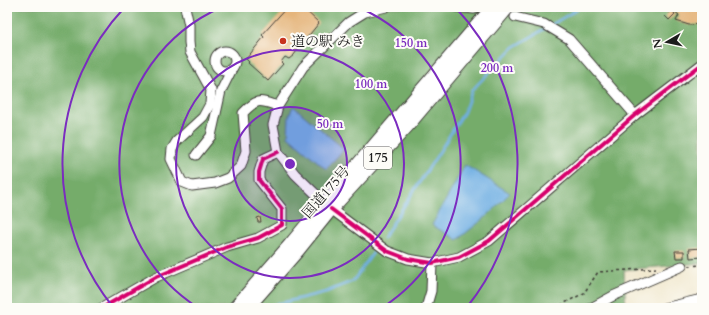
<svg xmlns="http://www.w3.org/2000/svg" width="709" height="315" font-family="Cardo,'Noto Serif JP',serif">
<rect width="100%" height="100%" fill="#fdfcf7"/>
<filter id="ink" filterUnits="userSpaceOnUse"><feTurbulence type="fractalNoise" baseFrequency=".025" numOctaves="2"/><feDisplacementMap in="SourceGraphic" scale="8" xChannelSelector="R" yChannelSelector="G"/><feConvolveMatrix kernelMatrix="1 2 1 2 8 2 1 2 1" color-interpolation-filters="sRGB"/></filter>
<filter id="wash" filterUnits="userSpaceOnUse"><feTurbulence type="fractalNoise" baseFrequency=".012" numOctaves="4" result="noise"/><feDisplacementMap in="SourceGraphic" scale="16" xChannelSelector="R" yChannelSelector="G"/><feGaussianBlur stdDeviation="0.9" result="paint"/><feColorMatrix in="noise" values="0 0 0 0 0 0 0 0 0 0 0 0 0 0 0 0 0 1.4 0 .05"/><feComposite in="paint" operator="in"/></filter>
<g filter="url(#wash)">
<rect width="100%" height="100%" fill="#eee3c4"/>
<polygon fill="#75ac6a" stroke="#486443" points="7,7 702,7 702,263 624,270 626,308 7,308"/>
<g fill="#6fafe3" stroke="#466680">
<polygon points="293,106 344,149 326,169 288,136 289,116"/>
<polygon points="465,165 510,193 486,217 457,240 432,225"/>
</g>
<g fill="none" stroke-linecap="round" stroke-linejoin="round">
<g stroke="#6fafe3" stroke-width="2.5">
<polyline points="551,25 581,7"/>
<polyline points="383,238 438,154 464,112 472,90 514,47 546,28"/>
<polyline points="271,308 273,305 326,292 353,281 373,253"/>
</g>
</g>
<g id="blocks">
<g fill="#e5b57c">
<polygon points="287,7 302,7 319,23 301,45 294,55 289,59 285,57 281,62 283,64 268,81 248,63 249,62 246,59 264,37 262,35"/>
<polygon points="669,7 702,7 702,24 689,25 676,21 679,15"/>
<polygon points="671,10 675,14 669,20 665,16"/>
<polygon points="260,217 261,222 258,222 257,218"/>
<polygon points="702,248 702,257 690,258 689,249"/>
<polygon points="675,251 684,251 684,258 676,258"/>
</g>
</g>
</g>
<g filter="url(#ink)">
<use href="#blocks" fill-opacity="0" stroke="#3c3a35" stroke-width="1"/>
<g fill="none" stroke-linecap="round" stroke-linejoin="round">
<defs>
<g id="minor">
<path d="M185,7L189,25V42L190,52L211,90L210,104L203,117L177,141L172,149L171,159L182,182L192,186L215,183L228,178L241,166L246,151L243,113C257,98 259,100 278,106"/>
<polyline points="456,7 474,9"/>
<polyline points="515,17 544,24 569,39 635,115"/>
<circle cx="225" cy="61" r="10"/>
<polyline points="196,155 211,136 221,91 233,67"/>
<polyline points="325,203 295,174 278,152 273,125 278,106 303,67 349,22 365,12 386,7"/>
<polyline points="331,209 387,251 408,259 432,263 459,257 489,241 635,115 702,64"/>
<polyline points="102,308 156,277 227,247 258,238 282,225 282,209 259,180 259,172 263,159 278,152"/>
<polyline points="426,308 431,291 432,263"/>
<polyline points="591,308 613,296 682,266"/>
<polyline points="664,308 702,299"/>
</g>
<g id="highway">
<polyline points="235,308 290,245 325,203 493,7"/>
<polyline points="247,308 298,250 331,209 408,125 508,7"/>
</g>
</defs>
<use href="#minor" stroke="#3c3a35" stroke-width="11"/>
<use href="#highway" stroke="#3c3a35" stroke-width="15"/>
<g stroke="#3c3a35" stroke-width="1.5" stroke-dasharray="3 3" stroke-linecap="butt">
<polyline points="689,266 702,265"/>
<polyline points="555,308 584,293 598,272 656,268"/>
</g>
<use href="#minor" stroke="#fff" stroke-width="9"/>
<use href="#highway" stroke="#fff" stroke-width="13"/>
<defs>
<g id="cycleway">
<polyline points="331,209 387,251 408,259 432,263 459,257 489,241 635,115 702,64"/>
<polyline points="102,308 156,277 227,247 258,238 282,225 282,209 259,180 259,172 263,159 278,152"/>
</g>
</defs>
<use href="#cycleway" stroke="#fdfcf7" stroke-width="6"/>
<use href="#cycleway" stroke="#d6006c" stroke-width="4"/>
</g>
</g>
<circle cx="290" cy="164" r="57" fill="#7b2cbf" fill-opacity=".12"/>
<g fill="none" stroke="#7b2cbf" stroke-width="2">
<circle cx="290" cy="164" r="57"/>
<circle cx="290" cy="164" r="114"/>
<path d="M197 307A171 171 0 0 1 222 7M358 7A171 171 0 0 1 383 307"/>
<path d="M113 307A228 228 0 0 1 125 7M455 7A228 228 0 0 1 467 307"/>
</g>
<circle fill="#c8321e" stroke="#fdfcf7" stroke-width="1.5" cx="283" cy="41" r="4"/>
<g text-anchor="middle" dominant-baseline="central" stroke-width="4" stroke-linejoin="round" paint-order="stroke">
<rect fill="#fdfcf7" stroke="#605f5e" stroke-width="1" x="364" y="147" width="28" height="22" rx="3"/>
<g font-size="13" font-weight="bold" fill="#1c1c1c">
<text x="378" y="158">175</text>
</g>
<g font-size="14" fill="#1c1c1c" stroke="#fdfcf7" text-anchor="start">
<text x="291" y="41">道の駅 みき</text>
</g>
<g font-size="14" fill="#1c1c1c" stroke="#fdfcf7">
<text transform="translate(326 192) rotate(-49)">国道175号</text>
</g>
</g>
<circle cx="290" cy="164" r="6" fill="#7b2cbf" stroke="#fdfcf7" stroke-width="2"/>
<g font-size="12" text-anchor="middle" font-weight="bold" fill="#7b2cbf" stroke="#fdfcf7" stroke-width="4" stroke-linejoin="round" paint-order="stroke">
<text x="411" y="47">150 m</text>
<text x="497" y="72">200 m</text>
<text x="371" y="88">100 m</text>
<text x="330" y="128">50 m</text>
</g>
<rect width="709" height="315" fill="none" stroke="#fdfcf7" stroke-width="24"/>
<g transform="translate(667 42) rotate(261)" stroke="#fdfcf7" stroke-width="3" paint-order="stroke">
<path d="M0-3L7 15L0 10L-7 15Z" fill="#1c1c1c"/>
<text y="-6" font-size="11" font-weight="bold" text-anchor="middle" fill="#1c1c1c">N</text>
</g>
</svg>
